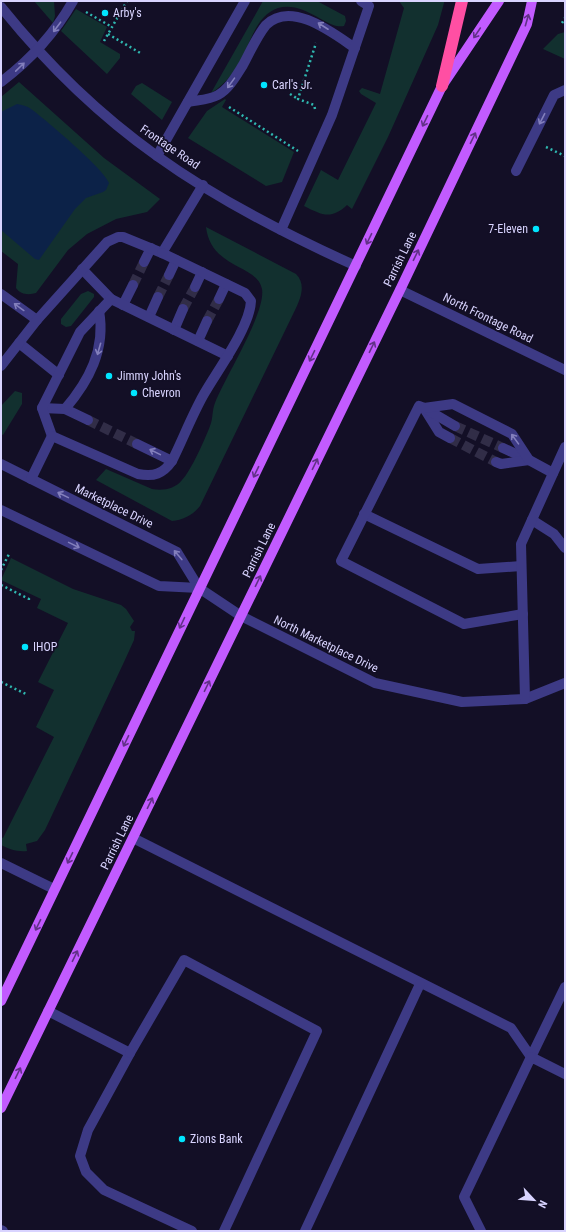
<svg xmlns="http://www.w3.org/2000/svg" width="566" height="1232" font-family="'Roboto Condensed',sans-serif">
<rect width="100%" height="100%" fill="#130f26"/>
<g fill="#12302f">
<polygon points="34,1 54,1 55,16 53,23"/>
<path d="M263,1H317L345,16L346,21L344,26C328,30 304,0 278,8C258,15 252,37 244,54C236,70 226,84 211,93Z"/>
<path d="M399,1H444V3L438,25L388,137L352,209L347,205C331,220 322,215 304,206L321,170L338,180L376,103L361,94L359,91L362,88L380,94L404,8Z"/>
<polygon points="76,9 107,27 100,42 120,54 120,58 107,74 61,31"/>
<polygon points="565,32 565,59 543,49 558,34"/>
<path d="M19,82L104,158L160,199L147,212L116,219L87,234L68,250L36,293C29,295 21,295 16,288L18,264L1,251V97Z"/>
<polygon points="142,83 172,102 162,120 131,94 136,86"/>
<polygon points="225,99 226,100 222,107 294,152 282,182 266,186 188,138 207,111"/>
<path d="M206,227L296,274C306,284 301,297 296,308L200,506C193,515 183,520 172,521L96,480L106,469L152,489C163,491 175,489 182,480C191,471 205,439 210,426C213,419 212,410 215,403C225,377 266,313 262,289C257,264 211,269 206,227Z"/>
<polygon points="88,291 94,294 94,297 71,326 66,327 61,324 61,319 81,294"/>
<polygon points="15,391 22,393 22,404 3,435 1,434 1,406"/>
<path d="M11,558L73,589L121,605L126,609L134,621L130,627L132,631H135L134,640L124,662L45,830L37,841L26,844L27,851C17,852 9,849 1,845V837L3,838L54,737L36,727L54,690L38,682L68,623L37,608L41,599L1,580Z"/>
</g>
<path fill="#0c2248" d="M17,104C22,105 27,106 31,109C45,119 105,170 109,183L106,190L103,192L86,198L75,209L39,260L35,259L1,230V112Z"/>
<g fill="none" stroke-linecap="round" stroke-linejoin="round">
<g stroke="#312d47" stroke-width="10" stroke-dasharray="10 5" stroke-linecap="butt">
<polyline points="133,285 144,262"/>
<polyline points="158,297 169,275"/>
<polyline points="183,309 195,287"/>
<polyline points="207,321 219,299"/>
<polyline points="88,420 137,444"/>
<polyline points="455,426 503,448"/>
<polyline points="450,438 496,462"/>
</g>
<g stroke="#2fb8b0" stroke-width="2.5" stroke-dasharray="2 3" stroke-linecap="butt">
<polyline points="86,12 112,27"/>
<polyline points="562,23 565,18"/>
<polyline points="108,34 142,54"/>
<polyline points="104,41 127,1"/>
<polyline points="290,94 298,99"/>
<polyline points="229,107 298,151"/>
<polyline points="315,109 314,105 298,99 316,43"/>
<polyline points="546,147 565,156"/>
<polyline points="1,570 9,554"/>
<polyline points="1,585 29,599 28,602"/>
<polyline points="1,682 28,695"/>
</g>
<g stroke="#3d3a85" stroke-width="10">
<path d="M1,7C46,63 98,114 157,156C218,200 287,235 356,266"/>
<path d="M1,82C30,60 55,33 73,1"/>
<path d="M188,102C197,100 209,100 218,95C229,89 236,76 243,65C250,52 257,36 266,25C291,0 333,33 355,48"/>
<polyline points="157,156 245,1"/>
<polyline points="516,171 554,95 565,90"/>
<polyline points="281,230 332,115 369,6 361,1"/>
<polyline points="144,262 151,248"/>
<polyline points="82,269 111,299"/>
<polyline points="169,275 176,260"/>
<polyline points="195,287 202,272"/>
<polyline points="400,290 565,370"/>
<polyline points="1,294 37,320"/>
<polyline points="219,299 226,284"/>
<polyline points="123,305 133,285"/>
<polyline points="149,317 158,297"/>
<polyline points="174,330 183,309"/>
<polyline points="198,341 207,321"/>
<polyline points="19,343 59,375"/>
<polyline points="1,366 37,320 107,242 118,237 123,237 162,253 203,185"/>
<polyline points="42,408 65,409 88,420"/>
<polyline points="424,408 439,432 450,438"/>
<path d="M65,409C89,381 106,349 99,311"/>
<polyline points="426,409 455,426"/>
<polyline points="52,436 42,408 80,332 111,299 228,356"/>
<polyline points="137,444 172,461"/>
<polyline points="503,448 529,460"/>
<polyline points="496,462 501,464 529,460"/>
<polyline points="1,464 177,552 199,588 241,616 375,683 462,702 525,699 565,683"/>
<path d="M31,479L52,436L138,474C154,477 163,474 172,461C183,439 192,415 204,394C217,371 250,327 251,301L245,293L162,253"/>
<polyline points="1,510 159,586 199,588"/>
<polyline points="364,514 478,569 521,566"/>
<polyline points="532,520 554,534 565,548"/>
<polyline points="523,614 464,624 341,561 419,406 424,408 453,404 512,434 529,460 553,473"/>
<polyline points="525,699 521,544 565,447"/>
<polyline points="133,838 511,1028 531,1057 565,987"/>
<polyline points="1,863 54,889"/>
<polyline points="48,1011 130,1053 88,1130 80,1156 86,1172 104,1190 192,1231"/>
<polyline points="130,1053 184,960 317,1031 224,1231"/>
<polyline points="1,1230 3,1231"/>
<polyline points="305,1231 420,984"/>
<polyline points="481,1231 464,1197 531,1057 565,1074"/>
</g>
<g stroke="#c25bff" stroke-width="10">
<polyline points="1,1001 442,86 499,1"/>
<polyline points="1,1108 400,290 527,24 532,1"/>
</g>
<polyline stroke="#ff4fa3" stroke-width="12" points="442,86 462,1"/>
</g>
<defs><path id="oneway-shaft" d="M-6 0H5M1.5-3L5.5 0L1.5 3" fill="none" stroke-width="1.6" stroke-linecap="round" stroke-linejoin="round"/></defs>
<g stroke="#623188">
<use href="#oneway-shaft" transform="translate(527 20) rotate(-74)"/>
<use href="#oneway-shaft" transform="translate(477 33) rotate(124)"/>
<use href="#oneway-shaft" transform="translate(425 121) rotate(116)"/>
<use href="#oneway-shaft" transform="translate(473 138) rotate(-64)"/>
<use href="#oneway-shaft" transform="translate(369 239) rotate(116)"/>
<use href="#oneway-shaft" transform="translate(416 255) rotate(-64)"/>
<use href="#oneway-shaft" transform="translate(372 347) rotate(-64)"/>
<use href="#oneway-shaft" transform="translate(312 356) rotate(116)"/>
<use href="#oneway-shaft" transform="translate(315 464) rotate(-64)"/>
<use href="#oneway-shaft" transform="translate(256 472) rotate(116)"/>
<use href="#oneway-shaft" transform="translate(258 581) rotate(-64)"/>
<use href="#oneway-shaft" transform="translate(182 623) rotate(115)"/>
<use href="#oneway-shaft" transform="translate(207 686) rotate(-64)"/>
<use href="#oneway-shaft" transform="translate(126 741) rotate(116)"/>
<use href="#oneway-shaft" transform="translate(150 803) rotate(-64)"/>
<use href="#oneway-shaft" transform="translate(70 858) rotate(116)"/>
<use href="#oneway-shaft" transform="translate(38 925) rotate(116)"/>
<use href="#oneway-shaft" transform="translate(75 956) rotate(-64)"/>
<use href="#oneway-shaft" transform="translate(18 1073) rotate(-64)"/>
</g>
<g stroke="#837fbc">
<use href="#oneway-shaft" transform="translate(323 26) rotate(-147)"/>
<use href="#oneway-shaft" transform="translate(57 27) rotate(127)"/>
<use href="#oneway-shaft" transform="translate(20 67) rotate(-44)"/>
<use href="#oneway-shaft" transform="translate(231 83) rotate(126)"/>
<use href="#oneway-shaft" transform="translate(542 119) rotate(117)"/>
<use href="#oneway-shaft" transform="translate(19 307) rotate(-144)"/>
<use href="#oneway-shaft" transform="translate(99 349) rotate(106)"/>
<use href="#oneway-shaft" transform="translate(515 439) rotate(-126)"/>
<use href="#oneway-shaft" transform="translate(155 452) rotate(-154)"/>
<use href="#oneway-shaft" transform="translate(63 495) rotate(-154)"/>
<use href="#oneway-shaft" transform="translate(74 545) rotate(26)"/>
<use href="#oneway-shaft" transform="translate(178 555) rotate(-130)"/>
</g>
<g fill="#00e5ff" stroke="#130f26" stroke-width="1.5">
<circle cx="105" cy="13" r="4"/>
<circle cx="264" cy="85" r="4"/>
<circle cx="536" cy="229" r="4"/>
<circle cx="109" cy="376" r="4"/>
<circle cx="134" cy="393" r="4"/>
<circle cx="25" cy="647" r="4"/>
<circle cx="182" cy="1139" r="4"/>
</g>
<g text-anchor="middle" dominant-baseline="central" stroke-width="3.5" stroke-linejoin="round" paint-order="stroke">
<g font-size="12" fill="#d9d4ff" stroke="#130f26" text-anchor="start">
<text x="113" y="13">Arby's</text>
<text x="272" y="85">Carl's Jr.</text>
<text x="528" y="229" text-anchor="end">7-Eleven</text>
<text x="117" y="376">Jimmy John's</text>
<text x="142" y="393">Chevron</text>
<text x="33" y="647">IHOP</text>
<text x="190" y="1139">Zions Bank</text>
</g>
<g font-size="12" fill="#d9d4ff" stroke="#130f26">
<text transform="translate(170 147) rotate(34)">Frontage Road</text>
<text transform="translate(400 259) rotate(-64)">Parrish Lane</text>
<text transform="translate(488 318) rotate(26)">North Frontage Road</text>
<text transform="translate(114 506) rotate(26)">Marketplace Drive</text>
<text transform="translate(259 550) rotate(-64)">Parrish Lane</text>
<text transform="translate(326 644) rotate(26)">North Marketplace Drive</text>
<text transform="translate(117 842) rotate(-64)">Parrish Lane</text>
</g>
</g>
<rect width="566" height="1232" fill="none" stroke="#d9d4ff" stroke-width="4"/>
<g transform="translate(534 1200) rotate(116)" stroke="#130f26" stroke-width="3" paint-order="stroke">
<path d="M0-3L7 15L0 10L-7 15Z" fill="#d9d4ff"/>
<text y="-6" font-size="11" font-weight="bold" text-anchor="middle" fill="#d9d4ff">N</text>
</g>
</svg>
